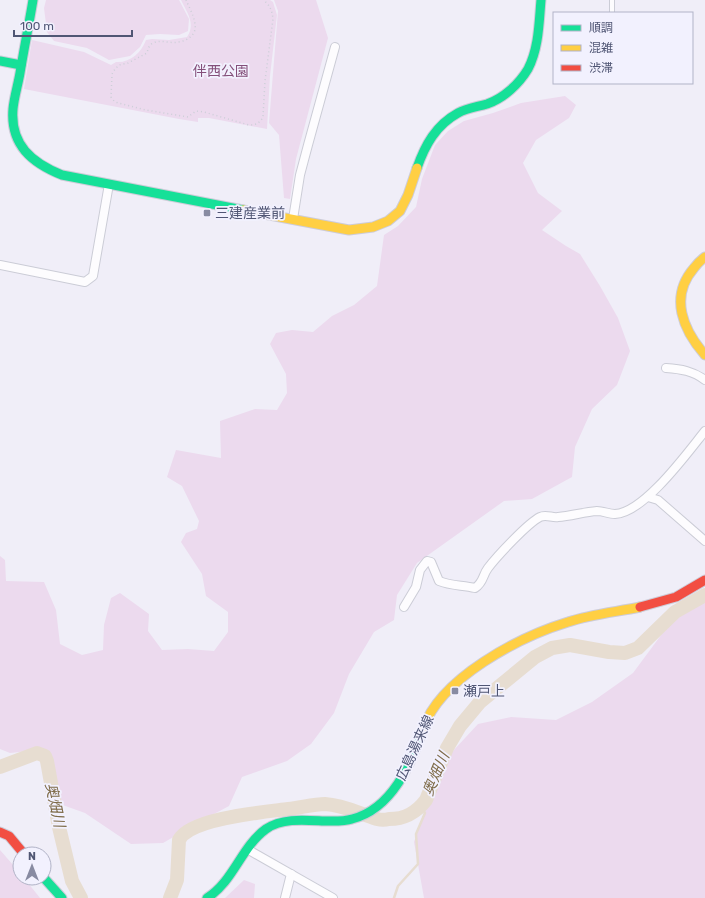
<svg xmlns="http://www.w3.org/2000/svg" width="705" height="898" font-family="Rubik,'Noto Sans JP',sans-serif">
<rect width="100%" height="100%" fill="#f0eef8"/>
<g fill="#ecdaee">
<polygon points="46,0 179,0 189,19 188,31 179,35 160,34 146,35 140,47 130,56 109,60 87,48 54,41 47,32 44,8"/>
<path d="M181,0H270L273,2L277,15L270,76L267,129L209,118H198V122L179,119L24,89L32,40L84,52L111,65L116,62C130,63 141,53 146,40L152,39L169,40L187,37C196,23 187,13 181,0Z"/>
<polygon points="274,0 316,0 328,38 296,159 290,199 284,198 279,135 269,123 278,11"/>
<polygon points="565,96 576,105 569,118 536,140 523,163 538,193 562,211 542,230 566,246 580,254 600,286 618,318 630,351 617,385 592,409 575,447 572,477 532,499 504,501 417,563 397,595 394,620 374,632 349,674 334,713 311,744 287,761 242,777 229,806 201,821 163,843 131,844 85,813 57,803 53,768 37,750 10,753 0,749 0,556 5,560 6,581 44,582 56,610 60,644 82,655 103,650 104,625 111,598 120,593 149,614 148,631 162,650 188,649 214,651 228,632 228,612 206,596 202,574 181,542 186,533 197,529 199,521 182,486 167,477 176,450 221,458 220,421 255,409 277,410 287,393 286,374 270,344 276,333 292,330 313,332 332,316 354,305 377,286 384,235 398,226 416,207 422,179 435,145 448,131 464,121 493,113 521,103"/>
<polygon points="705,599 705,898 424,898 414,842 434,782 452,752 478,724 511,717 556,720 592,702 633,673 676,615"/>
<polygon points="0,850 20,873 20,878 24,878 40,898 0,898"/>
<polygon points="244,880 255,884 254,898 225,898"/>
</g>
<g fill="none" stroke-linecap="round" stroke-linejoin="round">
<polyline stroke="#e7ddd1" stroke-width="2.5" points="394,898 398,886 418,864 416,834 425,813 421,806"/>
<g stroke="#e7ddd1" stroke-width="14">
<polyline points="0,767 37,753 45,756 47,761 59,827 72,881 81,898"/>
<path d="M170,898L177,880L179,840C190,818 265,812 288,809C300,808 313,804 325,804C344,805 360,814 377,819C381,820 385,820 389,819C405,819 416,813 426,800L447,748L460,726L480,702L535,657L552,648L570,645L609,652L625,653L638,648L675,612L705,595"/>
</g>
<defs>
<polyline id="lane" points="612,0 612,13"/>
<g id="street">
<polyline points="293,219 300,175 308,145 335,47"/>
<polyline points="0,265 85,282 93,276 109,184"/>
<path d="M666,368C681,369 693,371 705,380"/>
<polyline points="648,497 658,500 705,541"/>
<path d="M404,607L416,587L420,570L427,561L431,562L439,581C451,586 463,585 475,588C484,582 482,576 488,568C497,556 528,523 540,517C546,514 552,518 558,517C571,516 584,512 597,511C603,511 609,514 615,514C644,513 688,452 705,431"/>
<polyline points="247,849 333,898"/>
<polyline points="285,898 291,874"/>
</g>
<g id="fast">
<path d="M33,0C29,24 24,49 20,73C18,85 14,97 13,109C10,145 32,163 62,175L243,210"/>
<polyline points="0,61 21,65"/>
<path d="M417,168C425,145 436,125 458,113C467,108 477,107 487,104C504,98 519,84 528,69C539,48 539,22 541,0"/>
<polyline points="44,878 62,898"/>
<path d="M207,898C234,881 241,847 266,829C282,818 304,820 322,821C332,821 343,822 352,819C392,809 411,764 423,729"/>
</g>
<g id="slow">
<polyline points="243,210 349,230 373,227 388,221 400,211 408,195 417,168"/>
<path d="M705,257C701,260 697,264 694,268C669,297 683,330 705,355"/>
<path d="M423,729C440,678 519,637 568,622C592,614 616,612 640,607"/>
</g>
<g id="jam">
<polyline points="640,607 676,597 705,580"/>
<polyline points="0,832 9,836 24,854"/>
</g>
</defs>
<use href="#lane" stroke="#cbccd6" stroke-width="6"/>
<use href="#street" stroke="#cbccd6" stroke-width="10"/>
<use href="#fast" stroke="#cdccd8" stroke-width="11"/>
<use href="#slow" stroke="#cdccd8" stroke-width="11"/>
<use href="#jam" stroke="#cdccd8" stroke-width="11"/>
<path stroke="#cdcfd8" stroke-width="1.5" stroke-dasharray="1 3" stroke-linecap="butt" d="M186,0C189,7 194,16 195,24C197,34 188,41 178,42C170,44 161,39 153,43C149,45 148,49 147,53L128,63L119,65L115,69L112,74L111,97L114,101L118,103L146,110L188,117L196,111L204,112L249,125C256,125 260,123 263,117L265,81L273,19C272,10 270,5 263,0"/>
<use href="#lane" stroke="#fdfcfe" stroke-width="4"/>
<use href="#street" stroke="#fdfcfe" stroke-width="8"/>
<use href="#fast" stroke="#16e098" stroke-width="9"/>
<use href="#slow" stroke="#ffcf43" stroke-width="9"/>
<use href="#jam" stroke="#f24e42" stroke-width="9"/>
</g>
<g fill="#888ba2" stroke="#f2f1fe" stroke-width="1.5">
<rect x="203" y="209" width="8" height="8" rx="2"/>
<rect x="451" y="687" width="8" height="8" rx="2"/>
</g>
<g text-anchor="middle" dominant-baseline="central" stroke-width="3.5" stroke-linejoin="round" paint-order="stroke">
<g font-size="14" fill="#844f7a" stroke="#f2f1fe">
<text x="221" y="71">伴西公園</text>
</g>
<g font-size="14" fill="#505674" stroke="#f2f1fe" text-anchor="start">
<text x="215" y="213">三建産業前</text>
<text x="463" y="691">瀬戸上</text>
</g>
<g font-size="14" fill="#505674" stroke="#f2f1fe">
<text transform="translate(415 748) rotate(-65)">広島湯来線</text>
</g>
<g font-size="15" font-style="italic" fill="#7e6b48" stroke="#f2f1fe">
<text transform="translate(436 774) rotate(-67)">奥畑川</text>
<text transform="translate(55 805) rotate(78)">奥畑川</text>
</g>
</g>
<rect x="553" y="12" width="140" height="72" fill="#f2f1fe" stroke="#b1b3c7"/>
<rect x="561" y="25" width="20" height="6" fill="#16e098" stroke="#b1b3c7"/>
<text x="589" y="32" font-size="12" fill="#505674">順調</text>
<rect x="561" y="45" width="20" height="6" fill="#ffcf43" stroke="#b1b3c7"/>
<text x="589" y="52" font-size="12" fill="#505674">混雑</text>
<rect x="561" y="65" width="20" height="6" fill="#f24e42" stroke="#b1b3c7"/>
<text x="589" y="72" font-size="12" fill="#505674">渋滞</text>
<g transform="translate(32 866)"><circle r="19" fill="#f2f1fe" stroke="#b1b3c7"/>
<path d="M0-3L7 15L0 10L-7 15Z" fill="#888ba2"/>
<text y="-6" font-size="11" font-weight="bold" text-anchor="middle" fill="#505674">N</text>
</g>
<path d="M14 30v6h118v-6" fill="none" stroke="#505674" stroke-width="2"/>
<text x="20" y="30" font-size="12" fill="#505674" stroke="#f2f1fe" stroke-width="3" paint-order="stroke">100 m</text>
</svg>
